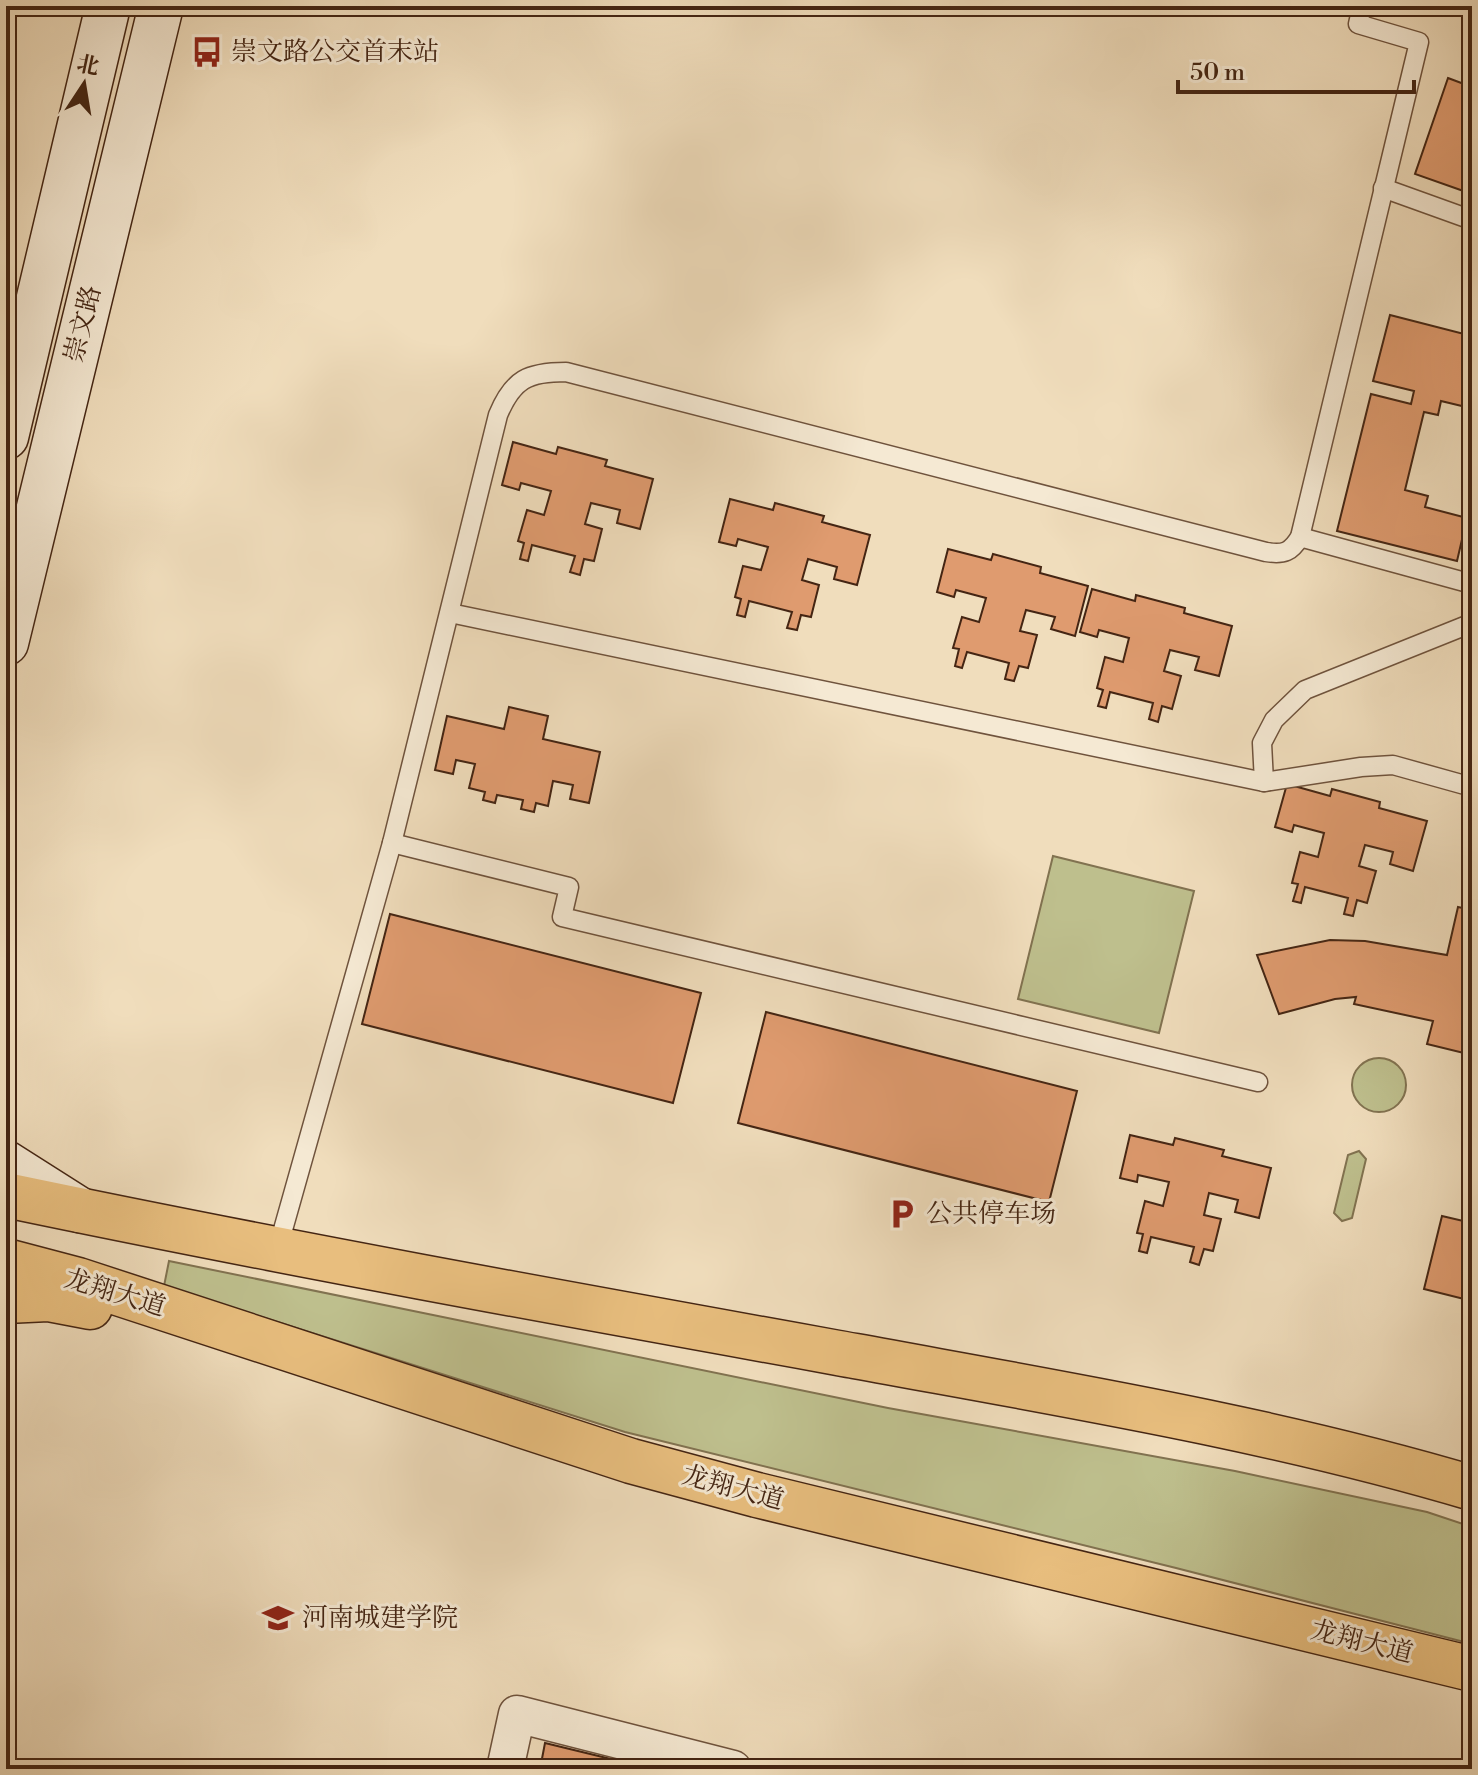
<svg xmlns="http://www.w3.org/2000/svg" width="1478" height="1775" font-family="'Libre Bodoni','Noto Serif SC',serif">
<rect width="100%" height="100%" fill="#f0ddbc"/>
<filter id="stains"><feTurbulence type="fractalNoise" baseFrequency=".0025" numOctaves="4"/><feColorMatrix values="0 0 0 0 .2 0 0 0 0 .09 0 0 0 0 .02 0 0 0 .5 -.17"/></filter>
<radialGradient id="worn" r=".72"><stop offset=".6" stop-color="#630" stop-opacity="0"/><stop offset="1" stop-color="#630" stop-opacity=".3"/></radialGradient>
<g fill="#bebf8d" stroke="#817250" stroke-width="2">
<polygon points="1053,856 1194,891 1159,1033 1018,999"/>
<circle cx="1379" cy="1085" r="27"/>
<polygon points="1359,1151 1366,1159 1352,1218 1342,1221 1334,1213 1348,1155"/>
<polygon points="169,1261 888,1408 1235,1471 1427,1512 1472,1527 1472,1644 1176,1568 625,1432 164,1286"/>
</g>
<g fill="#df9b6f" stroke="#442513" stroke-width="2">
<polygon points="1448,78 1472,87 1472,194 1415,174"/>
<polygon points="1390,315 1472,336 1472,398 1469,397 1466,407 1441,401 1438,415 1424,412 1405,490 1428,496 1425,507 1467,518 1457,561 1337,531 1371,394 1411,404 1414,391 1373,381"/>
<polygon points="513,442 556,454 558,447 607,460 605,466 653,479 640,529 617,523 620,510 591,503 585,524 602,529 594,561 584,559 580,575 570,572 575,556 532,545 528,561 520,559 524,543 518,541 527,510 544,515 551,491 521,483 519,490 502,485"/>
<polygon points="730,499 773,510 775,503 824,516 822,522 870,535 857,585 834,579 837,567 808,559 802,580 819,585 811,617 801,615 797,630 787,628 792,612 749,601 745,617 737,615 741,599 735,597 743,566 761,570 768,547 738,539 736,546 719,542"/>
<polygon points="948,549 991,560 993,554 1041,567 1040,573 1088,586 1075,636 1051,629 1055,617 1026,610 1020,631 1037,635 1028,668 1019,666 1014,681 1005,679 1009,663 967,652 962,668 955,666 959,649 953,648 962,617 979,622 986,598 956,590 954,597 937,592"/>
<polygon points="1092,589 1135,601 1136,595 1185,608 1184,613 1232,626 1219,676 1195,670 1199,657 1170,650 1164,671 1181,676 1172,709 1162,706 1158,722 1149,719 1153,703 1110,692 1106,708 1098,706 1103,690 1097,688 1105,657 1123,662 1129,638 1099,630 1097,637 1080,632"/>
<polygon points="509,707 548,716 543,739 600,752 589,803 570,799 573,785 553,781 548,806 536,803 534,812 521,809 523,800 497,795 495,803 483,800 485,792 469,788 475,764 456,760 453,774 435,770 447,716 504,729"/>
<polygon points="1287,784 1330,796 1332,789 1380,802 1379,808 1427,821 1413,871 1390,864 1393,852 1365,845 1359,866 1376,871 1367,903 1357,900 1353,916 1344,914 1348,898 1305,887 1301,903 1293,901 1298,884 1292,883 1300,852 1318,857 1324,833 1294,825 1292,832 1275,827"/>
<polygon points="1458,907 1472,910 1472,1055 1427,1044 1433,1021 1354,1004 1356,997 1335,999 1279,1014 1257,955 1330,940 1365,941 1447,955"/>
<polygon points="390,914 701,993 673,1103 362,1024"/>
<polygon points="766,1012 1077,1091 1049,1202 738,1123"/>
<polygon points="1130,1135 1173,1145 1175,1138 1224,1150 1222,1156 1271,1168 1259,1218 1235,1212 1238,1200 1209,1193 1204,1215 1221,1219 1213,1251 1204,1249 1199,1265 1190,1262 1194,1247 1151,1237 1147,1253 1139,1251 1143,1234 1137,1233 1145,1201 1163,1206 1169,1182 1138,1175 1137,1182 1120,1178"/>
<polygon points="1442,1216 1472,1223 1472,1301 1424,1289"/>
<polygon points="545,1743 652,1769 540,1769"/>
</g>
<g fill="none" stroke-linecap="round" stroke-linejoin="round">
<defs>
<g id="lane">
<polyline points="1383,188 1472,220"/>
<polyline points="1300,537 1472,584"/>
<polyline points="450,613 1264,782 1361,767 1393,765 1472,787"/>
<polyline points="1264,782 1262,743 1274,720 1305,690 1472,623"/>
<polyline points="392,843 569,887 562,917 1258,1082"/>
<path d="M277,1251L392,843L498,415C513,379 528,372 566,372L1266,552C1284,555 1291,552 1300,537L1419,42L1358,24L1362,6"/>
</g>
<polyline id="street" points="505,1769 517,1714 733,1769"/>
<g id="secondary">
<polyline points="6,437 108,6"/>
<polyline points="6,643 161,6"/>
<polyline points="6,1163 80,1210"/>
</g>
<g id="primary">
<path d="M6,1195C288,1254 572,1305 855,1356C1062,1394 1270,1428 1472,1488"/>
<polyline points="6,1261 78,1280 631,1461 757,1495 1472,1669"/>
<polyline points="6,1301 48,1299 90,1307"/>
</g>
</defs>
<use href="#lane" stroke="#6f533d" stroke-width="21"/>
<use href="#street" stroke="#6f533d" stroke-width="39"/>
<use href="#secondary" stroke="#442513" stroke-width="47"/>
<use href="#primary" stroke="#442513" stroke-width="47"/>
<use href="#lane" stroke="#f5e9d3" stroke-width="18"/>
<use href="#street" stroke="#f5e9d3" stroke-width="36"/>
<use href="#secondary" stroke="#f5e9d3" stroke-width="44"/>
<use href="#primary" stroke="#e8be7e" stroke-width="44"/>
</g>
<defs>
<symbol id="bus-bare" viewBox="-9 -9 18 18"><path d="M-5-6H5V4H4V6H2V4H-2V6H-4V4H-5ZM-3.5-4V0h7V-4ZM-3.5 1.2v1.5H-2V1.2ZM2 1.2v1.5H3.5V1.2Z" fill="#8f2418" stroke="#f5e9d3" stroke-width="2.5" paint-order="stroke"/></symbol>
<symbol id="parking-bare" viewBox="-9 -9 18 18"><path d="M-3.5-5.5H1a3.5 3.5 0 0 1 0 7H-1V5.5H-3.5ZM-1-3.4V-.6H.8a1.4 1.4 0 0 0 0-2.8Z" fill="#8f2418" stroke="#f5e9d3" stroke-width="2.5" paint-order="stroke"/></symbol>
<symbol id="university-bare" viewBox="-9 -9 18 18"><path d="M0-5L7-2L0 1L-7-2ZM-4 1L0 2.5L4 1V4Q0 6-4 4Z" fill="#8f2418" stroke="#f5e9d3" stroke-width="2.5" paint-order="stroke"/></symbol>
</defs>
<g fill-rule="evenodd">
<use href="#bus-bare" x="185" y="30" width="44" height="44"/>
<use href="#parking-bare" x="880" y="1192" width="44" height="44"/>
<use href="#university-bare" x="256" y="1596" width="44" height="44"/>
</g>
<g text-anchor="middle" dominant-baseline="central" stroke-width="6" stroke-linejoin="round" paint-order="stroke">
<g font-size="26" fill="#442513" stroke="#f5e9d3" text-anchor="start">
<text x="231" y="52">崇文路公交首末站</text>
<text x="926" y="1214">公共停车场</text>
<text x="302" y="1618">河南城建学院</text>
</g>
<g font-size="26" fill="#442513" stroke="#f5e9d3">
<text transform="translate(83 324) rotate(-76)">崇文路</text>
<text transform="translate(115 1293) rotate(17)">龙翔大道</text>
<text transform="translate(733 1488) rotate(15)">龙翔大道</text>
<text transform="translate(1362 1642) rotate(14)">龙翔大道</text>
</g>
</g>
<rect width="1478" height="1775" fill="none" stroke="#f0ddbc" stroke-width="32"/>
<rect x="8" y="8" width="1462" height="1759" fill="none" stroke="#442513" stroke-width="4"/>
<rect x="16" y="16" width="1446" height="1743" fill="none" stroke="#442513" stroke-width="2"/>
<g transform="translate(84 84) rotate(12)" stroke="#f5e9d3" stroke-width="6" paint-order="stroke">
<path d="M0-6L14 30L0 20L-14 30Z" fill="#442513"/>
<text y="-12" font-size="22" font-weight="bold" text-anchor="middle" fill="#442513">北</text>
</g>
<path d="M1178 80v12h236v-12" fill="none" stroke="#442513" stroke-width="4"/>
<text x="1190" y="80" font-size="24" fill="#442513" stroke="#f5e9d3" stroke-width="6" paint-order="stroke">50 m</text>
<rect width="100%" height="100%" filter="url(#stains)"/>
<rect width="100%" height="100%" fill="url(#worn)"/>
</svg>
